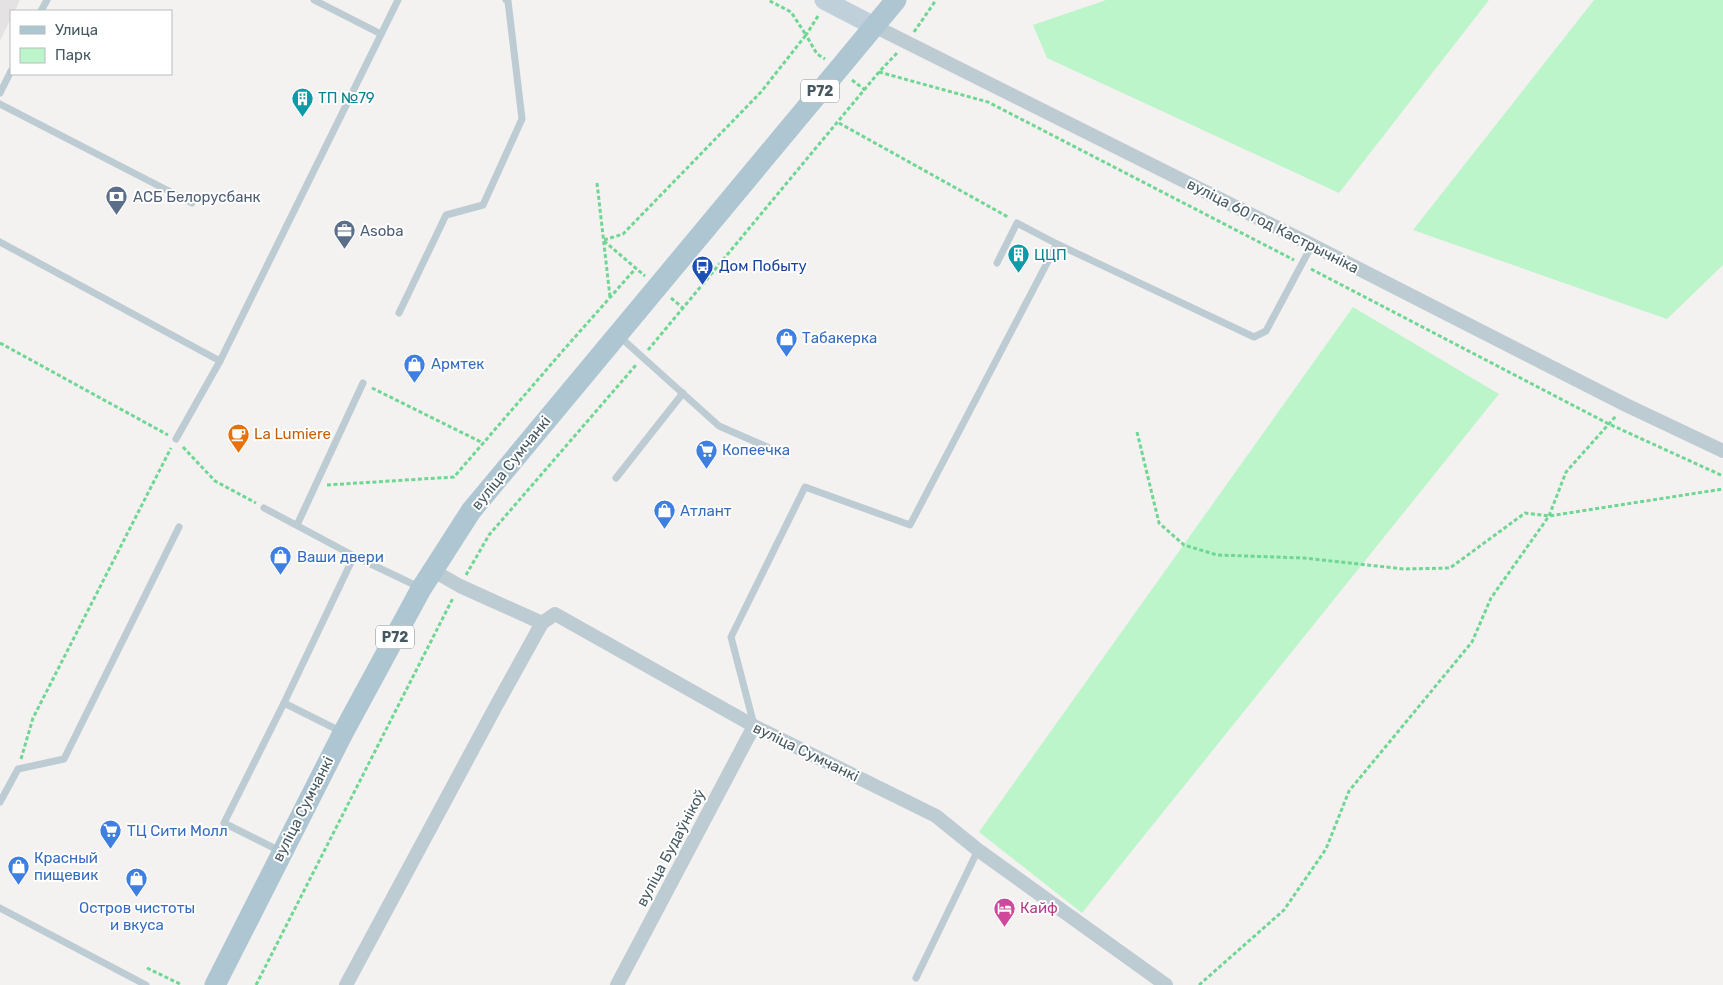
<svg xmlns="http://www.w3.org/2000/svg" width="1723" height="985" font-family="Rubik,sans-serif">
<rect width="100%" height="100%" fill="#f4f1f1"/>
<polygon fill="#e5e2e3" points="0,0 20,0 15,11 11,11 11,18 0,41"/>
<g fill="#bcf5c9">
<polygon points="1106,0 1489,0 1339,193 1047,58 1033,25"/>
<polygon points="1594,0 1723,0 1723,265 1667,319 1413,230"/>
<polygon points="1353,307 1499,394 1082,913 979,832"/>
</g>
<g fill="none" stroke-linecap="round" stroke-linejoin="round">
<g stroke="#6fd793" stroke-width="3" stroke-dasharray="4 2.5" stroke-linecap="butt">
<polyline points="818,16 806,35 817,54 825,59"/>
<polyline points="914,32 936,0"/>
<polyline points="879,72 988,102 1294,260"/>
<polyline points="852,80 865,90"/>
<polyline points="839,123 1008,217"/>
<polyline points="597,183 610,297"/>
<polyline points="604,240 623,234 761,92 806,35 791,12 768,0"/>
<polyline points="604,241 645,276"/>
<polyline points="1311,269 1609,424 1723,476"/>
<polyline points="671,298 683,308"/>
<polyline points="0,343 168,435"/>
<polyline points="648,350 879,72 898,52"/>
<polyline points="372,388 483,443"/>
<polyline points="1137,432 1159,523 1184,545 1217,555 1304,558 1404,569 1450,568 1525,513 1549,516 1723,489"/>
<polyline points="183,447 215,481 256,503"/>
<polyline points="327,485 454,477 560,354 636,268"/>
<polyline points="466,575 489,535 636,365"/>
<polyline points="21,759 33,718 171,448"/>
<polyline points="147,968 182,985"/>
<polyline points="256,985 453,598"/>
<polyline points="1199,985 1284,910 1326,849 1349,791 1472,642 1491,598 1549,516 1566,472 1616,416"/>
</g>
<g stroke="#bdcbd2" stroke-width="7">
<polyline points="314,0 381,34"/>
<polyline points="41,11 47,0"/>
<polyline points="0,93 11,71"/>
<polyline points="0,104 192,203"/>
<polyline points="0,242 220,361"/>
<polyline points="997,263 1017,223 1057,244"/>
<polyline points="399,313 446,215 483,205 522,119 508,1 506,0"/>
<polyline points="619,336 719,426 783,454"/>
<polyline points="176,439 220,361 398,0"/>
<polyline points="616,478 683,393"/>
<polyline points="264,508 354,556 419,587"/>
<polyline points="297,525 363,383"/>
<polyline points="284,703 340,731"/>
<polyline points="754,725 731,637 805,487 910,525 1057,244 1254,337 1266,331 1312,245"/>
<polyline points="0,802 18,769 64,759 179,527"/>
<polyline points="280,851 224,823 284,703 354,556"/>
<polyline points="0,908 146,985"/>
<polyline points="916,978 978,850"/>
</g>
<g stroke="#bdcbd2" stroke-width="14">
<polyline points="874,26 1312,245 1626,405 1723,451"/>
<polyline points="432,570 460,586 542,623"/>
<polyline points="346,985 496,706 542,623 555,614 754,726 936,816 978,850 1166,985"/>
<polyline points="617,985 754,726"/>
</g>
<polyline stroke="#c0d0da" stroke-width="19" points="824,0 874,26"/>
<polyline stroke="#aec6d2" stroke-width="21" points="215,985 343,733 421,589 471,511 896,0"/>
</g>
<defs>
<symbol id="building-pin" viewBox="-11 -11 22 30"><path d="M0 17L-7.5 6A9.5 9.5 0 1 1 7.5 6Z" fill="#0f9aa8" stroke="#fff"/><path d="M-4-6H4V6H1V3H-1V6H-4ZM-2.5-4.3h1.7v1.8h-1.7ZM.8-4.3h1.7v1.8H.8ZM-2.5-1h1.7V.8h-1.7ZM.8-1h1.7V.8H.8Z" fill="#fff"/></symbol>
<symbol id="bank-pin" viewBox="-11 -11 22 30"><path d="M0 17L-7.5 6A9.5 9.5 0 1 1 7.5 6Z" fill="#5c6f8a" stroke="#fff"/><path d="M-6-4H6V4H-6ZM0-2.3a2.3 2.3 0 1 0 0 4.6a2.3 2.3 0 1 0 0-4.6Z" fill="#fff"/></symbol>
<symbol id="office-pin" viewBox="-11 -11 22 30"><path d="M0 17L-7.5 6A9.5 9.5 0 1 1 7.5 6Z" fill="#5c6f8a" stroke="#fff"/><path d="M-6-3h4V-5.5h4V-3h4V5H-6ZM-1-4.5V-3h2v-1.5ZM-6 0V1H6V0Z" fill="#fff"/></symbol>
<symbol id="bus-pin" viewBox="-11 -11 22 30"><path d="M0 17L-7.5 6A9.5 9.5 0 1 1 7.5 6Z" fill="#1a4fb4" stroke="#fff"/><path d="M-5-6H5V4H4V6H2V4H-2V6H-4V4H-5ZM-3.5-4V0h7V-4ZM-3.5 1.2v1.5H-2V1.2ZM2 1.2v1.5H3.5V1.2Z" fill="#fff"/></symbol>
<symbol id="shop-pin" viewBox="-11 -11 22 30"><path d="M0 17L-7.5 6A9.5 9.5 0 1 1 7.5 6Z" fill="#3f7fe0" stroke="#fff"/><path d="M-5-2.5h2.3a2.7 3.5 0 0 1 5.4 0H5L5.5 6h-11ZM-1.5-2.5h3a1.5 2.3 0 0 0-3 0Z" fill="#fff"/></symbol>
<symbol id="cafe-pin" viewBox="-11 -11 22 30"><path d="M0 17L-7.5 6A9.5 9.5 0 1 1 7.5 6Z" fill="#e8710a" stroke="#fff"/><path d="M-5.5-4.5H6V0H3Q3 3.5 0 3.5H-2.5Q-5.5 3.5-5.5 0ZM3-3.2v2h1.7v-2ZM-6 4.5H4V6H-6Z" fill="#fff"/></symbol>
<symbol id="supermarket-pin" viewBox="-11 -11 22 30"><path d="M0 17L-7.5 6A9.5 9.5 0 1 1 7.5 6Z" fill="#3f7fe0" stroke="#fff"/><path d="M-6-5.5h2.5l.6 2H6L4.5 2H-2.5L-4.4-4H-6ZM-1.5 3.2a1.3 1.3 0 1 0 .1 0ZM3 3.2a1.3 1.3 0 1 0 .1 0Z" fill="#fff"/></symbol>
<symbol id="hotel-pin" viewBox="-11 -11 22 30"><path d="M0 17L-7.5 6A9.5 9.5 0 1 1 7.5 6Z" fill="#d1479c" stroke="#fff"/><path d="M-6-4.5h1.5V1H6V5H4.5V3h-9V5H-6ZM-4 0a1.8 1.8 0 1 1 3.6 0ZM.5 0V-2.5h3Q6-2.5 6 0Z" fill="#fff"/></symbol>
</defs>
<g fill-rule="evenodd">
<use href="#building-pin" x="290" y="86" width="25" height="34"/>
<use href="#bank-pin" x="104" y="184" width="25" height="34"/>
<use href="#office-pin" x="332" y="218" width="25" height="34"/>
<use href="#building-pin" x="1006" y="242" width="25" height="34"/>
<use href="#bus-pin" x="690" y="254" width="25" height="34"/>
<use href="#shop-pin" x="774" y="326" width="25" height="34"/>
<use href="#shop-pin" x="402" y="352" width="25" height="34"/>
<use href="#cafe-pin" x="226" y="422" width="25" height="34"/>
<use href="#supermarket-pin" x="694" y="438" width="25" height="34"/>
<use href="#shop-pin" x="652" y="498" width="25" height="34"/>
<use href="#shop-pin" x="268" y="544" width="25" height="34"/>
<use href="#supermarket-pin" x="98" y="818" width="25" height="34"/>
<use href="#shop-pin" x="6" y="854" width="25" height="34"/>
<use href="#shop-pin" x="124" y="866" width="25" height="34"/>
<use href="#hotel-pin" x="992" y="896" width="25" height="34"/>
</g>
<g text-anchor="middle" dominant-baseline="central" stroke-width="4" stroke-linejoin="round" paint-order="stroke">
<g fill="#fff" stroke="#7e8b90" stroke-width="1">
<rect x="801" y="79.5" width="38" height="23" rx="4"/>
<rect x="376" y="625.5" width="38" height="23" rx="4"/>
</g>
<g font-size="14" font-weight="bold" fill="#465961">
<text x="820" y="91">Р72</text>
<text x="395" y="637">Р72</text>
</g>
<g font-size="15" fill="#0d838f" stroke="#fff" text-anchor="start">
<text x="318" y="98">ТП №79</text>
<text x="1034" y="255">ЦЦП</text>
</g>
<g font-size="15" fill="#4e5e75" stroke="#fff" text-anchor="start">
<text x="133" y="197">АСБ Белорусбанк</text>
<text x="360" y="231">Asoba</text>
</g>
<g font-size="15" fill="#465961" stroke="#fff">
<text transform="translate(1273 226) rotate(27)">вуліца 60 год Кастрычніка</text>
<text transform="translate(511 463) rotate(-51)">вуліца Сумчанкі</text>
<text transform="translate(806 752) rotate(26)">вуліца Сумчанкі</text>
<text transform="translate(303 809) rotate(-63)">вуліца Сумчанкі</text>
<text transform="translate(671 848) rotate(-62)">вуліца Будаўнікоў</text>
</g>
<g font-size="15" fill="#164399" stroke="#fff" text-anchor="start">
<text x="719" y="266">Дом Побыту</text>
</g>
<g font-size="15" fill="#366cbe" stroke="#fff" text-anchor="start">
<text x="802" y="338">Табакерка</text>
<text x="431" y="364">Армтек</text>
<text x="722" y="450">Копеечка</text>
<text x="680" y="511">Атлант</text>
<text x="297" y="557">Ваши двери</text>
<text x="127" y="831">ТЦ Сити Молл</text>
<text x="34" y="858">Красный<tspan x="34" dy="17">пищевик</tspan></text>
<text x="137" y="908" text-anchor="middle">Остров чистоты<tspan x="137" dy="17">и вкуса</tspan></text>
</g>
<g font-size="15" fill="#c56008" stroke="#fff" text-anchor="start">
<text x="254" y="434">La Lumiere</text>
</g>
<g font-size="15" fill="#b23c85" stroke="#fff" text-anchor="start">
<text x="1020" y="908">Кайф</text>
</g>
</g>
<rect x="10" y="10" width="162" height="65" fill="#ffffff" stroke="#b5bdc0"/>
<rect x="20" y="26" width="25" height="8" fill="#aec6d2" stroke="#b5bdc0"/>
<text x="55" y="35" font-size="15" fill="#465961">Улица</text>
<rect x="20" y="48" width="25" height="15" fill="#bcf5c9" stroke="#b5bdc0"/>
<text x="55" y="60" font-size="15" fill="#465961">Парк</text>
</svg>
